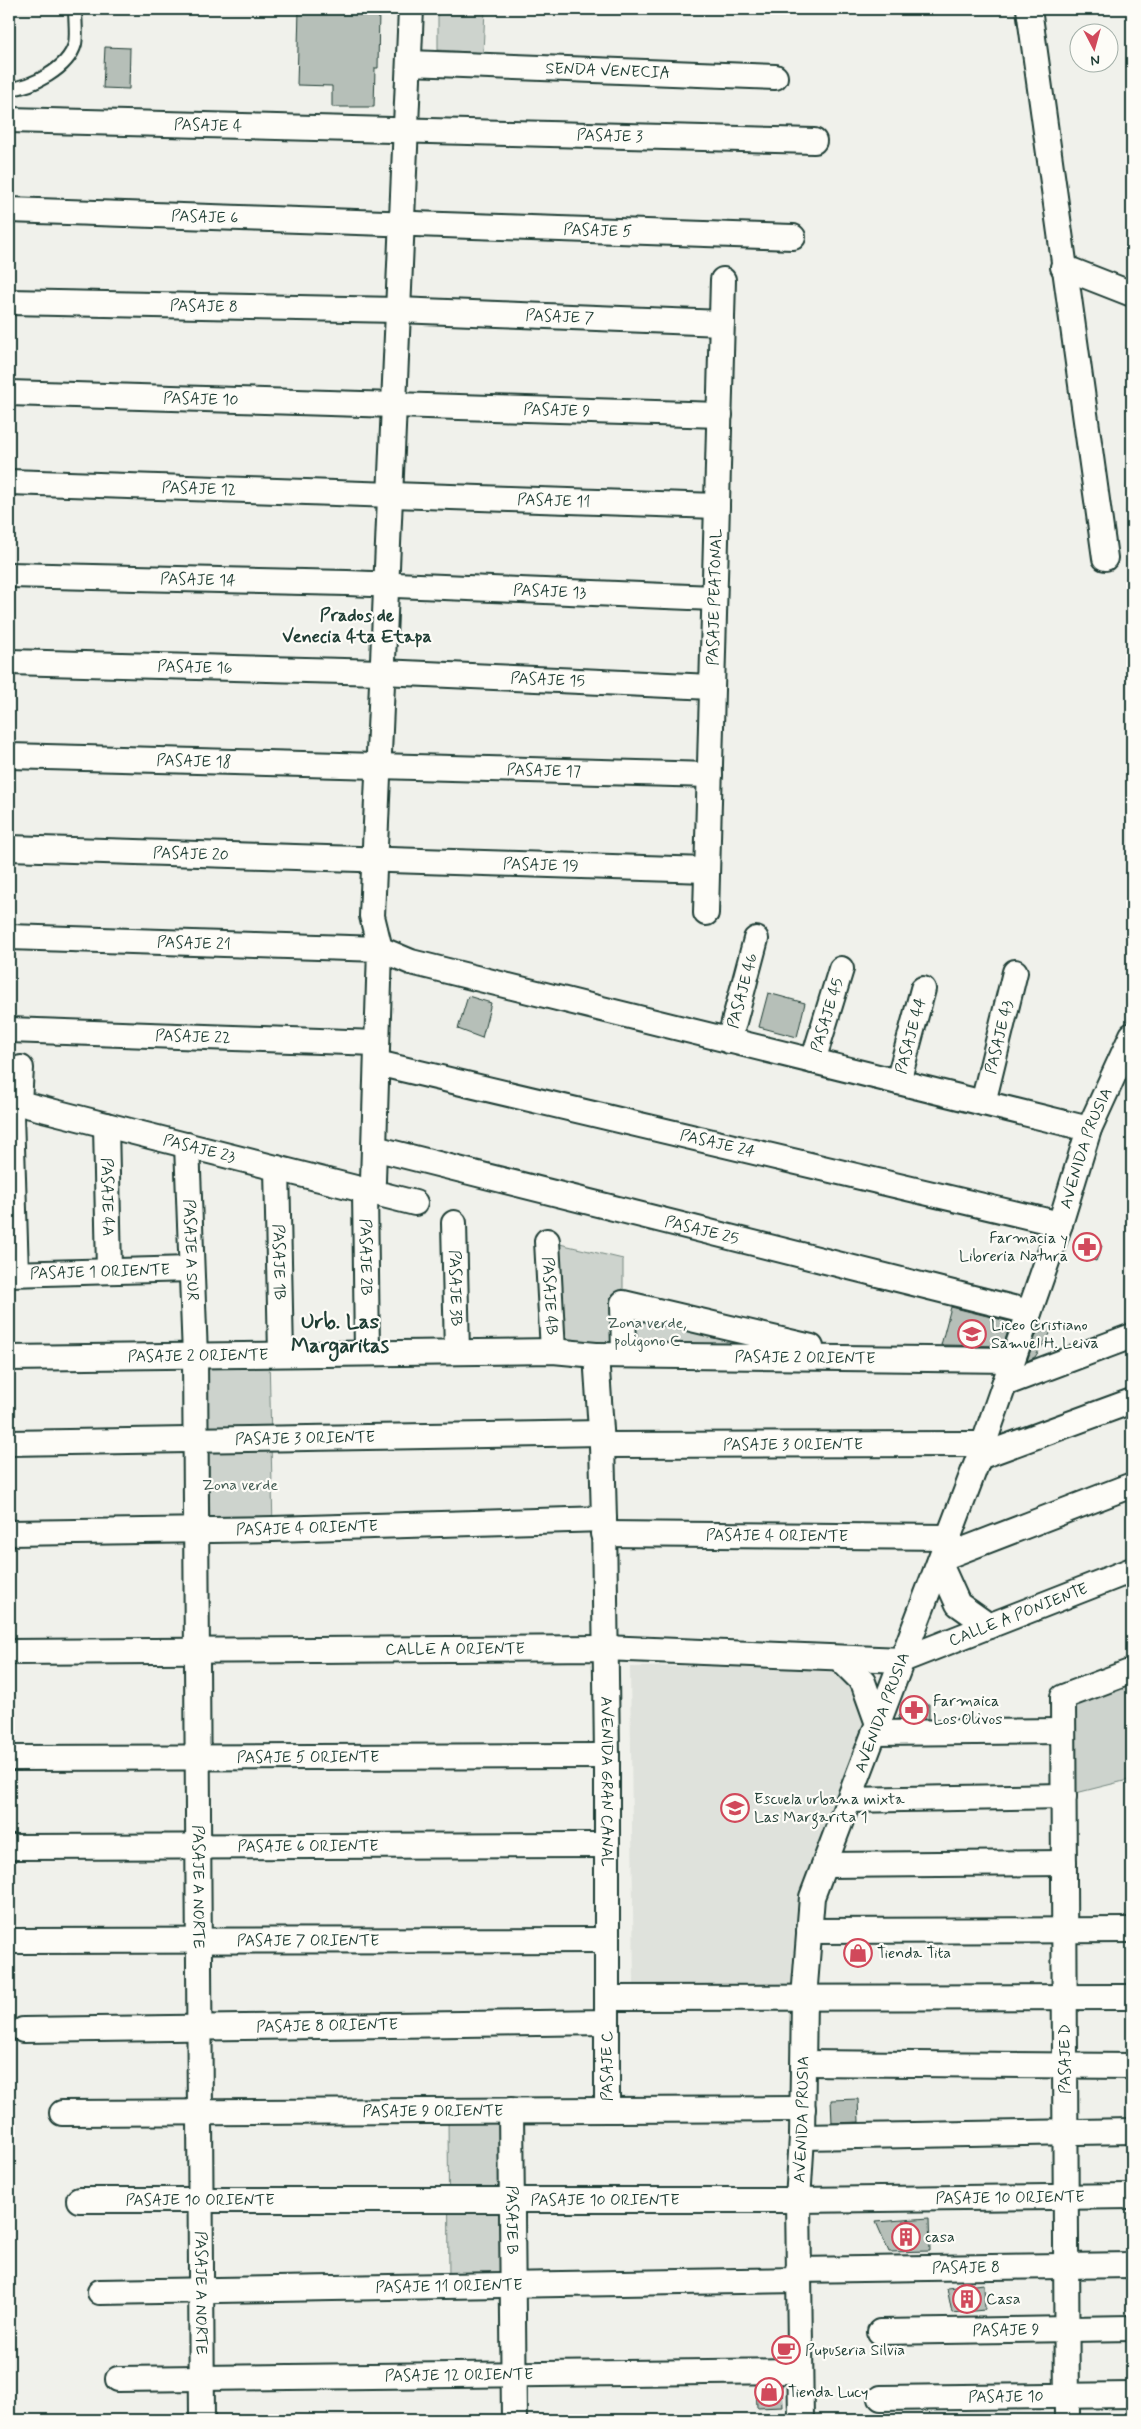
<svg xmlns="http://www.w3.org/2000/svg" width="1141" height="2429" font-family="Mynerve,sans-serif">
<rect width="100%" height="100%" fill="#f0f1eb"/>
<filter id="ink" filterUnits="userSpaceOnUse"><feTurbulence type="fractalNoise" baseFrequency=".02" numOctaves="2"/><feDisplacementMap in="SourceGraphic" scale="10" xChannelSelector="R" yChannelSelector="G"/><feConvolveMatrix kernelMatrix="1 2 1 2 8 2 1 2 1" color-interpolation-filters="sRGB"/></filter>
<g filter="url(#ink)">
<polygon fill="#dfe2dc" points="818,1664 846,1672 871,1715 793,1988 634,1986 630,1667"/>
<g fill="#cdd3cd" stroke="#768880">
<polygon points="438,9 485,9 483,53 438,50"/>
<polygon points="547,1241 623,1259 623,1302 854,1358 553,1351"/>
<polygon points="207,1355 269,1355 273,1529 210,1530"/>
<polygon points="1132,1671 1132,1779 1064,1796 1063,1697"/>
<polygon points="511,2110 512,2285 449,2286 448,2111"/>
</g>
<g fill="#b6bfb8" stroke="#1f3d34">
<polygon points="299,9 379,9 378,68 375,68 374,107 332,107 332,86 297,85"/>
<polygon points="105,47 130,48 129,89 103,88"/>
<polygon points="768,993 805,1003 797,1037 759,1027"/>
<polygon points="468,996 491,1003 482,1038 458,1029"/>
<polygon points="1085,1240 1102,1246 1096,1261 1080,1255"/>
<polygon points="951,1307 1011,1322 1003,1346 941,1345"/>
<polygon points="1040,1323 1055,1326 1035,1357 1027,1361"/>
<polygon points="904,1704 929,1704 929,1719 898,1719"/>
<polygon points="858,2099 859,2122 832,2123 831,2100"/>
<polygon points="929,2218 930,2251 889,2252 876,2222"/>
<polygon points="984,2284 985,2310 952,2313 947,2288"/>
<polygon points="756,2385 782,2385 783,2407 757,2408"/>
</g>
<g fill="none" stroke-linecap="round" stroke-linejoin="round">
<defs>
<path id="lane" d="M9,89C32,87 68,69 75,44C77,34 75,20 75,9"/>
<g id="street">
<polyline points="411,9 372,916 380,949 411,962 1089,1129"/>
<polyline points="1029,9 1105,558"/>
<path id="s1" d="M409,63L775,77"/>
<path id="s2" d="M9,120L814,141"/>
<path id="s3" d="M9,210L793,237"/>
<polyline points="1063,267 1132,294"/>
<path id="s4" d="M9,302L398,310L722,323"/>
<path id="s5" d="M9,393L720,415"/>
<path id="s6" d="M9,482L717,506"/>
<path id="s7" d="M9,575L347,583L714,598"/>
<path id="s8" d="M9,662L382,672L712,687"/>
<path id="s9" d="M9,756L710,775"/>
<path id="s10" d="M9,848L707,870"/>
<path id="s11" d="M706,913L723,280"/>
<path id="s12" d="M9,937L380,949L373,1181"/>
<path id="s13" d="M9,1030L377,1043"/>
<path id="s14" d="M729,1041L756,939"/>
<path id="s15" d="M813,1061L841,969"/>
<path id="s16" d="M377,1063L1060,1224"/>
<path id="s17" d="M21,1068L19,1103L415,1203"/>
<path id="s18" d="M898,1082L923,989"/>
<path id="s19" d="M983,1103L1015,972"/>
<polyline points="11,1115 16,1273"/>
<path id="s20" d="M106,1125L109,1271"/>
<path id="s21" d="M187,1145L195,1356L202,2420"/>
<path id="s22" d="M374,1148L1029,1312"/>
<path id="s23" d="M277,1168L281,1354"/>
<path id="s24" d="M365,1191L367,1353"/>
<path id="s25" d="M454,1223L457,1352"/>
<path id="s26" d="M547,1241L553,1351"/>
<path id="s27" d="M9,1274L191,1269"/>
<polyline points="624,1354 623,1303 811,1347"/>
<path id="s28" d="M596,1355L1012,1360"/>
<path id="s29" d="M9,1358L553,1351L596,1355L602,1445L604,1519L607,1756V2022L23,2030"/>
<polyline points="1004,1384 1132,1336"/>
<path id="s30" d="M9,1443L601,1433"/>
<path id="s31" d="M602,1445L983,1444"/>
<polyline points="979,1457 1132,1401"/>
<path id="s32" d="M9,1533L273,1529L604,1519"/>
<path id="s33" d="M603,1534L950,1537"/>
<polyline points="942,1558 1132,1485"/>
<polyline points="940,1564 958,1604 989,1626"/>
<path id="s34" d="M9,1652L604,1648L902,1660L1132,1570"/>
<polyline points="839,1658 863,1682 878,1724"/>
<polyline points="874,1733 1063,1731"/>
<path id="s35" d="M9,1758L607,1756"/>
<polyline points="849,1800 1064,1796"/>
<path id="s36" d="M9,1847L607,1845"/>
<polyline points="824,1865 1064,1863"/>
<polyline points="809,1931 1132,1930"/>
<path id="s37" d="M9,1941L607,1940"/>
<polyline points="608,1998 1132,1997"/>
<polyline points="804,2063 1132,2066"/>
<path id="s38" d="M511,2110L514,2420"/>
<polyline points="607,2110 607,2022"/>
<path id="s39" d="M62,2113L803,2109"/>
<polyline points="802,2137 1132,2131"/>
<path id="s40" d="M79,2200H798L1132,2196"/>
<path id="s41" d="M798,2270L1132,2265"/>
<path id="s42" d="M100,2292L798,2280"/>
<path id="s43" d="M880,2332L1132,2328"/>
<path id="s44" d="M118,2379L800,2371"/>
<path id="s45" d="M881,2398L1132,2395"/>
<path id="s46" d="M801,2420L798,2200L802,2137L804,1998L812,1897L979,1457L1060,1224L1089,1129L1132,1035"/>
<polyline points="1067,2420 1063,1697 1132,1671"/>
</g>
</defs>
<use href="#lane" stroke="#1f3d34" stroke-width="16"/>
<use href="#street" stroke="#1f3d34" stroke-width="28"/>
<use href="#lane" stroke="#fdfcf7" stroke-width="12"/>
<use href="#street" stroke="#fdfcf7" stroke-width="24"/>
</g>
</g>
<defs>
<symbol id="pharmacy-ring" viewBox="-11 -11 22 22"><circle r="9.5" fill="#fdfcf7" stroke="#d1495b" stroke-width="1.5"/><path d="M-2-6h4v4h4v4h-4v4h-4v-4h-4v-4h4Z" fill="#d1495b"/></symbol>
<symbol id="school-ring" viewBox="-11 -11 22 22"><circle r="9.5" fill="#fdfcf7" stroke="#d1495b" stroke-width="1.5"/><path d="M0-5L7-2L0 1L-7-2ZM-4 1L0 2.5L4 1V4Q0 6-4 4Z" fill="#d1495b"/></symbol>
<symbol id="shop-ring" viewBox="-11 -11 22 22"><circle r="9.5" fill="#fdfcf7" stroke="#d1495b" stroke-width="1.5"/><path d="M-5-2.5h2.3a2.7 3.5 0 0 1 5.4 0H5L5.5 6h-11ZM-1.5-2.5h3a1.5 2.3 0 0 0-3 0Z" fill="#d1495b"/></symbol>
<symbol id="building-ring" viewBox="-11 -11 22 22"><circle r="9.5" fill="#fdfcf7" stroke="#d1495b" stroke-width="1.5"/><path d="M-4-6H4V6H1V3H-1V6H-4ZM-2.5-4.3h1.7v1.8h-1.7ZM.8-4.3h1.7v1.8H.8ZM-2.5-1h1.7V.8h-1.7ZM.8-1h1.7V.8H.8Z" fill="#d1495b"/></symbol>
<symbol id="cafe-ring" viewBox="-11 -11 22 22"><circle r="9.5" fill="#fdfcf7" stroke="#d1495b" stroke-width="1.5"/><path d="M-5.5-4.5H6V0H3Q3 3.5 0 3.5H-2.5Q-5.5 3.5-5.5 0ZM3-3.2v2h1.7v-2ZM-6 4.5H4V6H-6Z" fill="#d1495b"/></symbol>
</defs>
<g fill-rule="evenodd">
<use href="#pharmacy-ring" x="1071" y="1231" width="32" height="32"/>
<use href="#school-ring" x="956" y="1318" width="32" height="32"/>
<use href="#pharmacy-ring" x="898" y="1694" width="32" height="32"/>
<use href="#school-ring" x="719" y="1792" width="32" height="32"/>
<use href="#shop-ring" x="842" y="1937" width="32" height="32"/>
<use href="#building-ring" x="890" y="2221" width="32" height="32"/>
<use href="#building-ring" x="951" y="2283" width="32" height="32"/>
<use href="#cafe-ring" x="770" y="2334" width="32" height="32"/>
<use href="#shop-ring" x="753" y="2376" width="32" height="32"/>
</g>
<g text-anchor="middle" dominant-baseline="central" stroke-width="4.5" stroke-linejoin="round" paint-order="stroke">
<g font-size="16" fill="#1f3d34" stroke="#fdfcf7">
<text stroke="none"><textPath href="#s1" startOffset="199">SENDA VENECIA</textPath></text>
<text stroke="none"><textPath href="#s2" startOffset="199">PASAJE 4</textPath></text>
<text stroke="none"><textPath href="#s2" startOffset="601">PASAJE 3</textPath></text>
<text stroke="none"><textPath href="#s3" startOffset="196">PASAJE 6</textPath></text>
<text stroke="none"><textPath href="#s3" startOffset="589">PASAJE 5</textPath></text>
<text stroke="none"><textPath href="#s4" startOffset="195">PASAJE 8</textPath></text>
<text stroke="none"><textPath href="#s4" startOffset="551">PASAJE 7</textPath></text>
<text stroke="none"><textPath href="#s5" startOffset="192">PASAJE 10</textPath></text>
<text stroke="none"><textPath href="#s5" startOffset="548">PASAJE 9</textPath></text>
<text stroke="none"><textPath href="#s6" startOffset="190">PASAJE 12</textPath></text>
<text stroke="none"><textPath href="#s6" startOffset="545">PASAJE 11</textPath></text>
<text stroke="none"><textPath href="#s7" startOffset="189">PASAJE 14</textPath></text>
<text stroke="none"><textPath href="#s7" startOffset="541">PASAJE 13</textPath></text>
<text stroke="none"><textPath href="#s11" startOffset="316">PASAJE PEATONAL</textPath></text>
<text stroke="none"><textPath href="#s8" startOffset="186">PASAJE 16</textPath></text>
<text stroke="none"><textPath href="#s8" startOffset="539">PASAJE 15</textPath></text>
<text stroke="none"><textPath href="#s9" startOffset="185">PASAJE 18</textPath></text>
<text stroke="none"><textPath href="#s9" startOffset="535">PASAJE 17</textPath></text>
<text stroke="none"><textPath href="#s10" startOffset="182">PASAJE 20</textPath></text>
<text stroke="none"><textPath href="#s10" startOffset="532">PASAJE 19</textPath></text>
<text stroke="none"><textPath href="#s12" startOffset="185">PASAJE 21</textPath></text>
<text stroke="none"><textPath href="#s14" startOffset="52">PASAJE 46</textPath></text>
<text stroke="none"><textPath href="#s15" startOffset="48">PASAJE 45</textPath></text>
<text stroke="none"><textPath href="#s13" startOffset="184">PASAJE 22</textPath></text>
<text stroke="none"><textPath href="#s18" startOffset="48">PASAJE 44</textPath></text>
<text stroke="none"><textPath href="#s19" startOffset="68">PASAJE 43</textPath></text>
<text stroke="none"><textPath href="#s16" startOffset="350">PASAJE 24</textPath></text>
<text stroke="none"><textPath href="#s46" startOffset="1321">AVENIDA PRUSIA</textPath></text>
<text stroke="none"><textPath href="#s17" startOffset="221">PASAJE 23</textPath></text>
<text stroke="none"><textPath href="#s20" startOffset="72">PASAJE 4A</textPath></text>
<text stroke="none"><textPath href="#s22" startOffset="338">PASAJE 25</textPath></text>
<text stroke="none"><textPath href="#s21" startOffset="105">PASAJE A SUR</textPath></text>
<text stroke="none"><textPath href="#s24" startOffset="66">PASAJE 2B</textPath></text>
<text stroke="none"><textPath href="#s23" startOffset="94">PASAJE 1B</textPath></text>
<text stroke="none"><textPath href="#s27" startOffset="91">PASAJE 1 ORIENTE</textPath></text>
<text stroke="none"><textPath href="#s25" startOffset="65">PASAJE 3B</textPath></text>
<text stroke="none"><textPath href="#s26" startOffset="55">PASAJE 4B</textPath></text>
<text stroke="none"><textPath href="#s29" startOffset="189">PASAJE 2 ORIENTE</textPath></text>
<text stroke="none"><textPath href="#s28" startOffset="209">PASAJE 2 ORIENTE</textPath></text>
<text stroke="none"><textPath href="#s30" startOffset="296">PASAJE 3 ORIENTE</textPath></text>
<text stroke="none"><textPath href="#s31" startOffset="191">PASAJE 3 ORIENTE</textPath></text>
<text stroke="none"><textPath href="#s32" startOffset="298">PASAJE 4 ORIENTE</textPath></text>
<text stroke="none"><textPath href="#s33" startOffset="174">PASAJE 4 ORIENTE</textPath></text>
<text stroke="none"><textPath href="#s34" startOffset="1018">CALLE A PONIENTE</textPath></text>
<text stroke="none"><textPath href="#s34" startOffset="446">CALLE A ORIENTE</textPath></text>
<text stroke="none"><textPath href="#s46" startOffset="721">AVENIDA PRUSIA</textPath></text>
<text stroke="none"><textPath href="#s35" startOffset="299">PASAJE 5 ORIENTE</textPath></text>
<text stroke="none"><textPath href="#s29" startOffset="1014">AVENIDA GRAN CANAL</textPath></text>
<text stroke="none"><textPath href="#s36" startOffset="299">PASAJE 6 ORIENTE</textPath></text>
<text stroke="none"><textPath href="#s21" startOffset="742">PASAJE A NORTE</textPath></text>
<text stroke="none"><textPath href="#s37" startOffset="299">PASAJE 7 ORIENTE</textPath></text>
<text transform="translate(327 2026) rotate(-1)">PASAJE 8 ORIENTE</text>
<text transform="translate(1065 2059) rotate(-90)">PASAJE D</text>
<text transform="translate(607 2066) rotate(-90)">PASAJE C</text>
<text stroke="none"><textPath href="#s39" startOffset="371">PASAJE 9 ORIENTE</textPath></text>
<text stroke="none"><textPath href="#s46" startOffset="301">AVENIDA PRUSIA</textPath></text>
<text stroke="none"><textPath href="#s40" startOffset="931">PASAJE 10 ORIENTE</textPath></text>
<text stroke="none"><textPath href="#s40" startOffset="121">PASAJE 10 ORIENTE</textPath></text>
<text stroke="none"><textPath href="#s40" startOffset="526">PASAJE 10 ORIENTE</textPath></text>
<text stroke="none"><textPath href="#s38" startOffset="110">PASAJE B</textPath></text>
<text stroke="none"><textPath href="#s41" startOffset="168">PASAJE 8</textPath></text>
<text stroke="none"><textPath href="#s42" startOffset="349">PASAJE 11 ORIENTE</textPath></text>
<text stroke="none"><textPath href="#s21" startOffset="1148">PASAJE A NORTE</textPath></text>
<text stroke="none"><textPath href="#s43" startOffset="126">PASAJE 9</textPath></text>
<text stroke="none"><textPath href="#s44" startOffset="341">PASAJE 12 ORIENTE</textPath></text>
<text stroke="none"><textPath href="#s45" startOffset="125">PASAJE 10</textPath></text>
</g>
<g font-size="16" fill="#1f3d34" stroke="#fdfcf7" text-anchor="start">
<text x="1068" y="1238" text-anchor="end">Farmacia y<tspan x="1068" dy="18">Libreria Natura</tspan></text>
<text x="991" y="1325">Liceo Cristiano<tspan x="991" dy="18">Samuel H. Leiva</tspan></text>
<text x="933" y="1701">Farmaica<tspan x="933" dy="18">Los Olivos</tspan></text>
<text x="754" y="1799">Escuela urbana mixta<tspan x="754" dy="18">Las Margarita 1</tspan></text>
<text x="877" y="1953">Tienda Tita</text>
<text x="925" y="2237">casa</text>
<text x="986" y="2299">Casa</text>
<text x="805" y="2350">Pupuseria Silvia</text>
<text x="788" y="2392">Tienda Lucy</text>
</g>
<g font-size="16" fill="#425b53" stroke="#fdfcf7">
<text x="647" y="1323">Zona verde,<tspan x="647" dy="18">poligono C</tspan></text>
<text x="240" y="1485">Zona verde</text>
</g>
<g font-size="18" font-weight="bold" fill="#1f3d34" stroke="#fdfcf7">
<text x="357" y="616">Prados de<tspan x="357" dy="21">Venecia 4ta Etapa</tspan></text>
</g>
<g font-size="21" font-weight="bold" fill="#1f3d34" stroke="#fdfcf7">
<text x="340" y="1322">Urb. Las<tspan x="340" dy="24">Margaritas</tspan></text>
</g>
</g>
<rect width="1141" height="2429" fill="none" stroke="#fdfcf7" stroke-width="30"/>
<rect x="15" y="15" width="1111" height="2399" fill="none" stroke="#1f3d34" stroke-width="2" filter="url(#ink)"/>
<g transform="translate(1094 48) rotate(174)"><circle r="24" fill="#fdfcf7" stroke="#a4b0a9"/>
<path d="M0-4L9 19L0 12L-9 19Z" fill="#d1495b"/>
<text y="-8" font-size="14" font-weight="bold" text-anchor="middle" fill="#1f3d34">N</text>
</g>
</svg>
